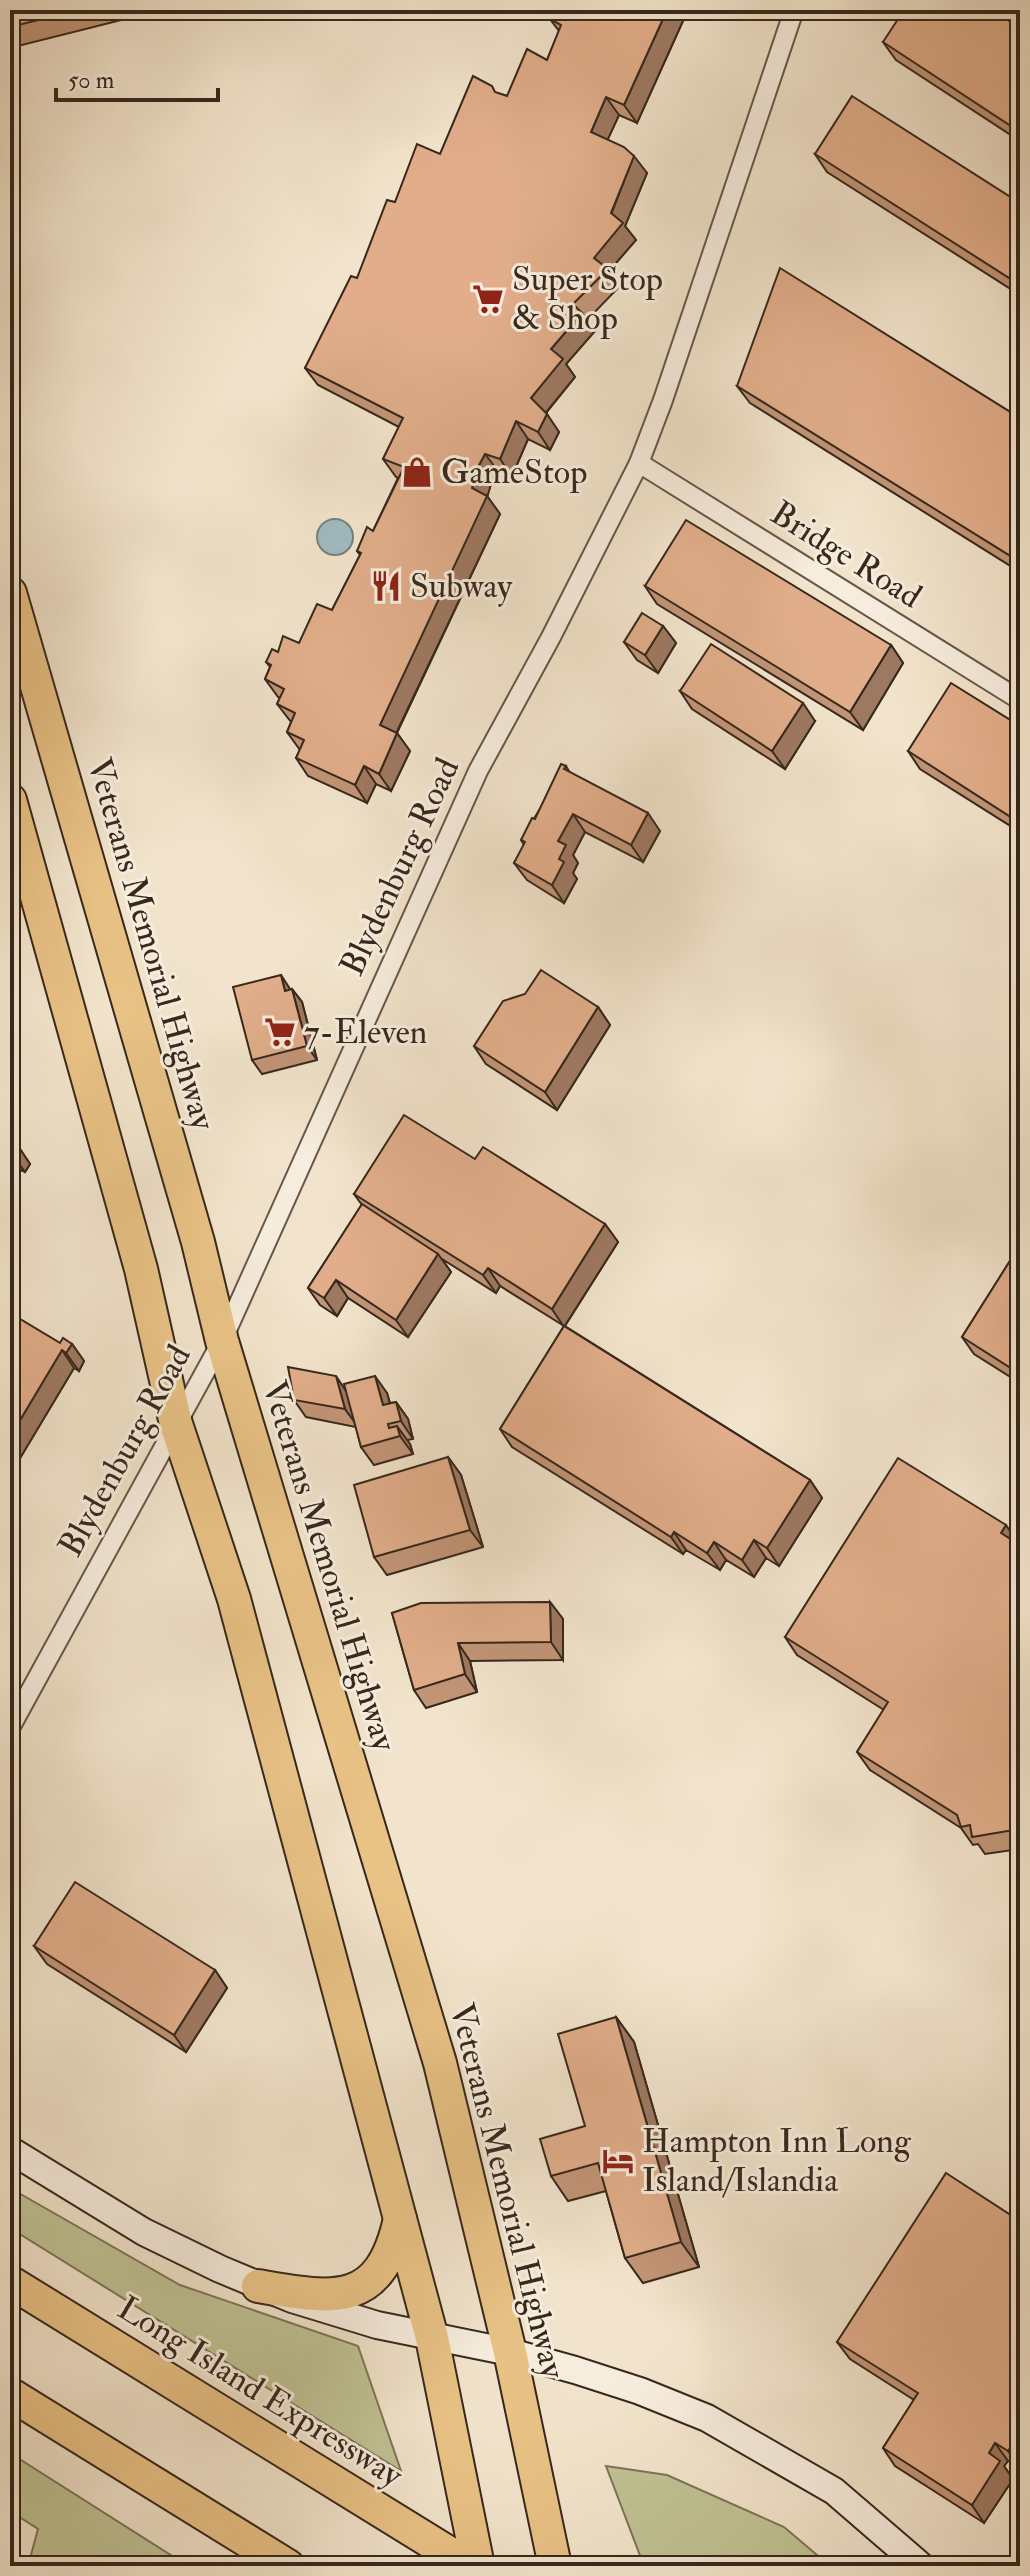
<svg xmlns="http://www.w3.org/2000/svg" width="1030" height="2576" font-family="'IM FELL Double Pica',serif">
<rect width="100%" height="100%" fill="#f2e4cc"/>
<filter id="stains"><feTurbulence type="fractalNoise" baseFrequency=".0025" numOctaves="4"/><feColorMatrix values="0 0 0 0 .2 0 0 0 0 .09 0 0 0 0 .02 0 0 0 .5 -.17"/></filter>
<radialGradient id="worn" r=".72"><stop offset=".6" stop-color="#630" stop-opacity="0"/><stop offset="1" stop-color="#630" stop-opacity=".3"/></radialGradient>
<g fill="#c0c294" stroke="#7c7558" stroke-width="2">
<polygon points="10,2188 180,2285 358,2346 401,2471 10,2228"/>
<polygon points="10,2453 188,2566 28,2566 38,2529 10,2511"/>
<polygon points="606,2466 667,2475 784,2527 830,2566 644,2566"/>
</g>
<circle fill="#a0bcc2" stroke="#768180" stroke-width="2" cx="335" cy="537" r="18"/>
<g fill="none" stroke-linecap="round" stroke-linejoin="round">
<defs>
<g id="street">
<polyline points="639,463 1020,700"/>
<polyline points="10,1728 222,1341 478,771 551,637 639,463 663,400 794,10"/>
</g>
<polyline id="secondary" points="10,2150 144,2232 220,2269 292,2299 377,2325 510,2352 575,2370 640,2391 707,2418 834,2491 921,2566"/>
<g id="highway">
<polyline points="10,593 198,1242 222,1341 440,2063 510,2352 555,2566"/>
<polyline points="10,800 141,1269 176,1424 234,1599 432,2338 478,2566"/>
<polyline points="10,2282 470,2566"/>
<path d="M258,2286C333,2299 380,2309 400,2219"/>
<polyline points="10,2394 288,2566"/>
</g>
</defs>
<use href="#street" stroke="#665748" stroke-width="22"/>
<use href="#secondary" stroke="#37281c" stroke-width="30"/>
<use href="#highway" stroke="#37281c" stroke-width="36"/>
<use href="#street" stroke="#f7edde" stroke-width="18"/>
<use href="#secondary" stroke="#f7edde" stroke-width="26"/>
<use href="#highway" stroke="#e9c286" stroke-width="32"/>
</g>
<g fill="#c29577" stroke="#37281c" stroke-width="2">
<polygon points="10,10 161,10 10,48"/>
<polygon points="554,10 686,10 687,12 637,123 619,115 607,140 647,173 625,226 636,240 609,271 620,286 587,320 595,331 566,364 575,377 546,413 559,432 550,450 528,439 512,476 498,471 491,484 487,496 500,514 397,733 410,751 391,791 376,784 367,803 308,776 296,758 300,750 287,732 291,722 277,704 280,698 278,697 265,679 270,667 266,662 278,652 299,643 332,610 360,555 357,551 373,531 398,478 396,477 383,459 399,427 318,385 305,368 357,278 395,202 497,93 507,96 547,60 559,31 550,19"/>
<polygon points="1020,28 1020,141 896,60 883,42"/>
<polygon points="815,154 1020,203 1020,295 827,172"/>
<polygon points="737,386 1020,418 1020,572 750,403"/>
<polygon points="645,586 891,645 903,663 863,730 657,604"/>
<polygon points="663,626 676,643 658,673 637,660 624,642"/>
<polygon points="680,691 815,721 785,769 692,709"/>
<polygon points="1020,726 1020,832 920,769 908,751"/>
<polygon points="566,766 570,773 660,831 643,862 585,832 573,855 578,863 573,873 577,879 564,903 527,880 514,863 524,845 521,840"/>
<polygon points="292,989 302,1002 317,1060 262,1074 252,1060"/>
<polygon points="525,994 598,1007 610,1025 557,1110 486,1064 474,1046"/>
<polygon points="10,1141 18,1146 30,1164 25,1172 21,1170 10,1189"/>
<polygon points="475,1159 605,1224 618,1242 565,1326 810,1480 822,1498 779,1566 766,1558 754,1577 726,1560 720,1570 686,1550 683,1554 512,1447 500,1429 564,1326 500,1286 496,1293 442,1259 451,1272 408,1337 348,1298 337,1316 320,1305 308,1288 362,1205 354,1194"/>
<polygon points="1020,1245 1020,1383 974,1354 962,1337"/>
<polygon points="10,1313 60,1343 72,1344 84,1361 79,1371 74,1368 10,1475"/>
<polygon points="346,1390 387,1393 390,1403 396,1402 408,1419 413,1439 407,1440 410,1444 413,1454 374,1465 361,1447 356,1427 306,1417 294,1400"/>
<polygon points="448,1457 461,1475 483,1547 387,1575 374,1557"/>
<polygon points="1018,1543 1020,1545 1020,1849 985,1854 978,1844 973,1845 961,1828 870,1770 857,1752 884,1710 797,1655 785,1637"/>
<polygon points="550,1602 563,1619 563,1660 470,1661 477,1692 426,1708 414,1690 392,1613"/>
<polygon points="34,1946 215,1970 227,1988 186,2052 47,1964"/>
<polygon points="616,2017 634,2042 699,2267 643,2283 625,2258 606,2191 568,2201 551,2176 585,2126"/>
<polygon points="1020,2221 1020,2468 1008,2461 1004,2466 1013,2479 984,2523 895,2466 883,2448 914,2400 850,2359 837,2342"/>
</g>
<g fill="#9e7961" stroke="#37281c" stroke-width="2">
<polygon points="667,10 686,10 687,12 637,123 624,105"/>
<polygon points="606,97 619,115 603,150 591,132"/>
<polygon points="634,156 647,173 625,226 636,240 609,271 594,258"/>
<polygon points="582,313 595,331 566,364 575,377 543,416 531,398 551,349"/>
<polygon points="547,414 559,432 550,450 538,432"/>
<polygon points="516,421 528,439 512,476 500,459"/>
<polygon points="485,454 498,471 491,484 487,498 487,496 500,514 392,742 380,725 472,488 478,467"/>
<polygon points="663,626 676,643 658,673 645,655"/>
<polygon points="891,645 903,663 863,730 850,712"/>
<polygon points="803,703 815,721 785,769 772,751"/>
<polygon points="397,733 410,751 391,791 379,774"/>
<polygon points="364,766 376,784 367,803 355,785"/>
<polygon points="648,813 660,831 643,862 631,845"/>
<polygon points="573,814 585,832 573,855 578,863 573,873 577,879 564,903 552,885 558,841"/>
<polygon points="281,975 290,989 294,1005 285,991"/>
<polygon points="292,989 302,1002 317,1060 307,1046"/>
<polygon points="598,1007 610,1025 557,1110 545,1092"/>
<polygon points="18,1146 30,1164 25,1172 13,1155"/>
<polygon points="10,1154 21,1170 10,1189"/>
<polygon points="605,1224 618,1242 564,1327 552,1309"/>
<polygon points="438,1254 451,1272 408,1337 396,1320"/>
<polygon points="488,1268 500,1286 496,1293 483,1275"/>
<polygon points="336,1280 348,1298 337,1316 324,1298"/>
<polygon points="72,1344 84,1361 79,1371 66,1353"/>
<polygon points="62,1350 74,1368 10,1475 10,1437"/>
<polygon points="336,1376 348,1394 358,1427 345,1409"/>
<polygon points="375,1376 387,1393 395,1423 383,1405"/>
<polygon points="396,1402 408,1419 413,1439 401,1421"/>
<polygon points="397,1426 410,1444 413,1454 400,1436"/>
<polygon points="448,1457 461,1475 483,1547 470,1530"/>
<polygon points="810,1480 822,1498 779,1566 767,1548"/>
<polygon points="1006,1525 1018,1543 1013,1551 1001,1533"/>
<polygon points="674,1532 686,1550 683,1554 671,1537"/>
<polygon points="754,1540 766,1558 754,1577 742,1560"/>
<polygon points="714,1542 726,1560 720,1570 707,1553"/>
<polygon points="550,1602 563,1619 563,1660 551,1642"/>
<polygon points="458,1643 470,1661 477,1692 465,1674"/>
<polygon points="215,1970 227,1988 186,2052 174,2035"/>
<polygon points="616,2017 634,2042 699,2267 681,2242"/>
<polygon points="1020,2433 1020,2468 1008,2451"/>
<polygon points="995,2443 1008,2461 1004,2466 1013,2479 984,2523 972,2505 989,2453"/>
</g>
<g fill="#e1ad8a" stroke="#37281c" stroke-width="2">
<polygon points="10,10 79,10 10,27"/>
<polygon points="554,10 667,10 624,105 606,97 591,132 624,147 634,156 611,213 623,223 594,258 608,269 573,304 582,313 551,349 563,359 531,398 547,414 538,432 516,421 500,459 485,454 478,467 472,488 487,496 380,725 397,733 379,774 364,766 355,785 296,758 304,740 287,732 295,713 277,704 284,689 265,679 271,665 266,662 272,649 278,652 283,636 299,643 317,604 332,610 361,553 357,551 367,527 373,531 404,467 383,459 403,418 305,368 351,276 357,278 387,200 395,202 417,144 440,154 473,76 492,86 495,92 507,96 527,49 547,60 561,25 550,19"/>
<polygon points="904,10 992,10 1020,28 1020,132 883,42"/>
<polygon points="852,96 1020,203 1020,285 815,154"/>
<polygon points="780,268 1020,418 1020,562 737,386"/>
<polygon points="686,520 891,645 850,712 645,586"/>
<polygon points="642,613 663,626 645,655 624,642"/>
<polygon points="711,644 803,703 772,751 680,691"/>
<polygon points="951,683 1020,726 1020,823 908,751"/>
<polygon points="561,764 566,766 564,769 648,813 631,845 573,814 558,841 566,845 559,859 564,862 552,885 514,863 525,842 521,840 532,818 535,819"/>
<polygon points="541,970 598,1007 545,1092 474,1046 503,1001 525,994"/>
<polygon points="281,975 285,991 292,989 307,1046 252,1060 233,987"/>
<polygon points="404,1115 475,1159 483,1147 605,1224 552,1309 488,1268 483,1275 354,1194"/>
<polygon points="10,1141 18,1146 13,1155 10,1153"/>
<polygon points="362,1204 438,1254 396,1320 336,1280 324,1298 308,1288"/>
<polygon points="1020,1245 1020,1374 962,1337"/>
<polygon points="10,1313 60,1343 63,1338 72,1344 66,1353 62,1350 10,1437"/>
<polygon points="564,1326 810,1480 767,1548 754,1540 742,1560 714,1542 707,1553 674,1532 671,1537 500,1429"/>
<polygon points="288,1367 336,1376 345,1409 294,1400"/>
<polygon points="375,1376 383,1405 396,1402 401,1421 388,1424 389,1428 397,1426 400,1436 361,1447 344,1384"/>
<polygon points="448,1457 470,1530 374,1557 354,1485"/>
<polygon points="898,1458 1006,1525 1001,1533 1020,1545 1020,1829 972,1837 970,1825 961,1827 957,1815 857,1752 888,1702 785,1637"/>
<polygon points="550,1602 551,1642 458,1643 465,1674 414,1690 392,1613 421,1603"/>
<polygon points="75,1882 215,1970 174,2035 34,1946"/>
<polygon points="616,2017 681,2242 625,2258 598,2163 551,2176 540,2139 585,2126 558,2034"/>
<polygon points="946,2173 1020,2221 1020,2433 1008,2451 995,2443 989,2453 1000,2461 972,2505 883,2448 918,2393 837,2342"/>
</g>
<defs>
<symbol id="supermarket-bare" viewBox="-9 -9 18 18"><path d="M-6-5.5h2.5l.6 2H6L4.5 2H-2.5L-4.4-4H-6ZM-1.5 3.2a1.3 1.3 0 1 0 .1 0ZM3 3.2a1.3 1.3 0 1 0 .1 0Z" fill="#8f2418" stroke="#f7edde" stroke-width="2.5" paint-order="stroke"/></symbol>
<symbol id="shop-bare" viewBox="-9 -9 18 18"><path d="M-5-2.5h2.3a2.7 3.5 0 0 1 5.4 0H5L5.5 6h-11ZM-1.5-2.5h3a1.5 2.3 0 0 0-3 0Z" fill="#8f2418" stroke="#f7edde" stroke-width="2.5" paint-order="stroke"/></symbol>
<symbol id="restaurant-bare" viewBox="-9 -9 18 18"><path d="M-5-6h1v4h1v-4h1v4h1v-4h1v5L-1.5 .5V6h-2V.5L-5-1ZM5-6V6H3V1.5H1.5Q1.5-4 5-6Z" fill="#8f2418" stroke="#f7edde" stroke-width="2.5" paint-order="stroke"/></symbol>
<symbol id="hotel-bare" viewBox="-9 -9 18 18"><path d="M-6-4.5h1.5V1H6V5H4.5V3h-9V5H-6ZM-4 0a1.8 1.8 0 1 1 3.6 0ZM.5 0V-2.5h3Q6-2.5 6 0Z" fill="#8f2418" stroke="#f7edde" stroke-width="2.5" paint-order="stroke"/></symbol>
</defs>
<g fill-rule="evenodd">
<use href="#supermarket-bare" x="466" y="277" width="44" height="44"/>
<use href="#shop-bare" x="395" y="450" width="44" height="44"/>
<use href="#restaurant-bare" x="364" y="564" width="44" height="44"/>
<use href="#supermarket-bare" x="258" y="1010" width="44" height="44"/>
<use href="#hotel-bare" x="596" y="2139" width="44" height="44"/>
</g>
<g text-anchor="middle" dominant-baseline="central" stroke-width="6" stroke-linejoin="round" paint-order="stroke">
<g font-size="34" fill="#37281c" stroke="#f7edde" text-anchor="start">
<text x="512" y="279">Super Stop<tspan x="512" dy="39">&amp; Shop</tspan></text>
<text x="441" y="472">GameStop</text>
<text x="410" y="586">Subway</text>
<text x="304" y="1032">7-Eleven</text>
<text x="642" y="2141">Hampton Inn Long<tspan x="642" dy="39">Island/Islandia</tspan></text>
</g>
<g font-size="34" fill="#37281c" stroke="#f7edde">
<text transform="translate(846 555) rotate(32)">Bridge Road</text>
<text transform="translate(400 867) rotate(-65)">Blydenburg Road</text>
<text transform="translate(151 944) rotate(74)">Veterans Memorial Highway</text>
<text transform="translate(125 1451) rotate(-61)">Blydenburg Road</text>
<text transform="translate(329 1566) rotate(73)">Veterans Memorial Highway</text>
<text transform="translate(507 2191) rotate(76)">Veterans Memorial Highway</text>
<text transform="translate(260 2392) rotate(32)">Long Island Expressway</text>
</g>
</g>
<rect width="1030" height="2576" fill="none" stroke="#f2e4cc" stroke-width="40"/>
<rect x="12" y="12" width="1006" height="2552" fill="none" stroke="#37281c" stroke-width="4"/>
<rect x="20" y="20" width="990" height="2536" fill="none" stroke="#37281c" stroke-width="2"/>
<path d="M56 88v12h162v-12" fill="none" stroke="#37281c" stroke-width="4"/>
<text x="68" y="88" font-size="24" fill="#37281c" stroke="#f7edde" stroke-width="6" paint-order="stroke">50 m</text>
<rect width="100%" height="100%" filter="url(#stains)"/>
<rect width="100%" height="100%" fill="url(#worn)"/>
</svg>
